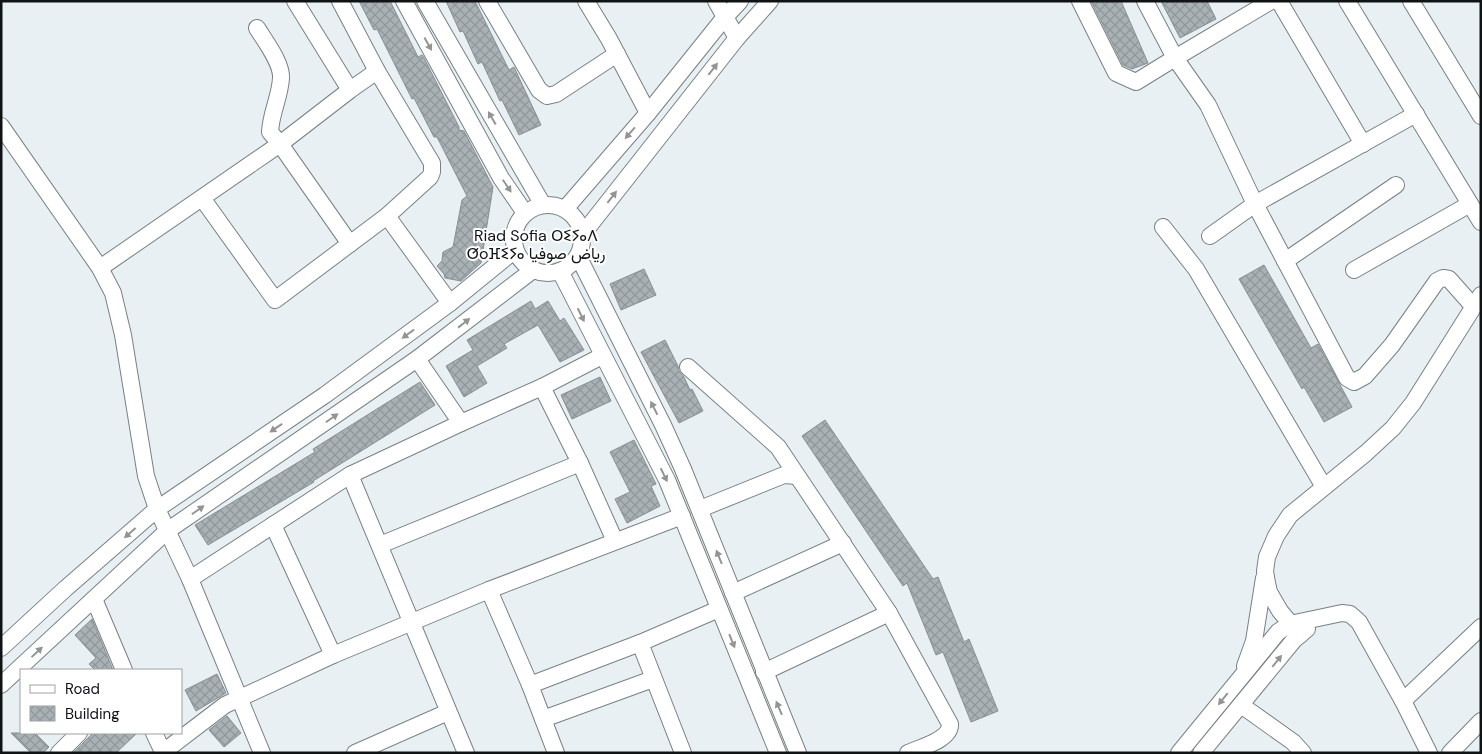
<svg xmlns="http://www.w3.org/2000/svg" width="1482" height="754" font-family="'DM Sans',Vazirmatn,'Noto Sans Tifinagh',sans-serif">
<defs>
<pattern id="building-cross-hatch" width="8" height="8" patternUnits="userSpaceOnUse" patternTransform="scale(1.25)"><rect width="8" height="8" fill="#a9b1b5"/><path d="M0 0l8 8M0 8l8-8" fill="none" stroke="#90979b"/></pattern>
</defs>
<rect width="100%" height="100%" fill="#e8f0f4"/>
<g fill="url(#building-cross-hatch)" stroke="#878f93">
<polygon points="359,1 390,1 418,57 422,55 424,58 459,127 459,130 464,131 493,187 481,263 461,281 445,278 444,274 437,266 442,261 443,252 453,247 462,200 467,196 437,137 434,137 414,98 412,99 377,29 374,30"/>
<polygon points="446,1 475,1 509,70 514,67 541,125 519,135 502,100 500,101 482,62 478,64 463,31 460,32"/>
<polygon points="1091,1 1121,1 1148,63 1132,69 1123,65"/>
<polygon points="1161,1 1207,1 1216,19 1180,38"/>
<polygon points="1264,265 1311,348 1318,344 1352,407 1324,422 1304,387 1302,389 1239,279"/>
<polygon points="644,269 656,295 621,310 610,284"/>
<polygon points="531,301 535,309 548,301 560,321 564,318 584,350 560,362 538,325 504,344 507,348 477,366 487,383 464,397 446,366 473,350 467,340"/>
<polygon points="665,340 678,366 679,371 684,377 690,390 692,389 703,411 679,423 641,352"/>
<polygon points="600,377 611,401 572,419 561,395"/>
<polygon points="420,382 435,405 313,481 314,482 208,545 195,525 315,452 313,449"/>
<polygon points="825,420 933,579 938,577 964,642 969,639 998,711 971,722 943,652 936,655 907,583 903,586 802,436"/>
<polygon points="634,440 656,484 651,486 660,506 627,523 615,499 630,492 610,452"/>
<polygon points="92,619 113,670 95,670 89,664 96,658 75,635"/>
<polygon points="217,674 226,693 196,711 185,690"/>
<polygon points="227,716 241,733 224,747 209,730"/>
<polygon points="11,733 35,733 49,747 43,753 31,753"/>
<polygon points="93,733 137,733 116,753 73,753"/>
</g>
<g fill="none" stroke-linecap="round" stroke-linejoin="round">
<defs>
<g id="minor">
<polyline points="295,1 350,90"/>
<polyline points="404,1 501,178 525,213"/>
<polyline points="425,1 543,205"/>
<polyline points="487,1 539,90 547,96 556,94 617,54"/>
<polyline points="586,1 609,39 648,113"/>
<polyline points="716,1 737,38"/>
<polyline points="1080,1 1116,73 1136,82 1175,58 1271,1"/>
<polyline points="1145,1 1175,58 1208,105 1255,204 1416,114"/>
<polyline points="1279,1 1363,144"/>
<polyline points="1347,1 1481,222"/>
<polyline points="1411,1 1481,116"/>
<path d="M257,28C265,41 282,63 281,78C280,97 271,112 270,132L280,144L350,244"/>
<polyline points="1,126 100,268 113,293 123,335 146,476 157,509 190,579 262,753"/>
<polyline points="202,198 275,300 387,216 430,177 432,172 432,163 377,71 340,1"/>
<circle cx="548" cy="239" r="34"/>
<polyline points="565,209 648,113 725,17 740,1"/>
<polyline points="387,216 450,303"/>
<polyline points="1163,227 1196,269 1324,487"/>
<polyline points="582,235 737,38 770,1"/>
<polyline points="1210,236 1255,204 1347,378 1354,382 1365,376 1392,345 1437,281 1443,278 1449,279 1473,306"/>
<polyline points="578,256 663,425 683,469 798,753"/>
<polyline points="1285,261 1396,185"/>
<polyline points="100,268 280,144 350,90 377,71"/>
<polyline points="1354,270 1470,204"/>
<polyline points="560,271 667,480 778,753"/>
<polyline points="417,359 461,423"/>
<path d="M688,367L778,447L889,613L950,724C951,740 921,747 908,753"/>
<polyline points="542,387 580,463 615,541"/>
<polyline points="350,475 466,753"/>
<polyline points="700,509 784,475 797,476"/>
<polyline points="273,525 333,655"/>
<polyline points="380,545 580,463"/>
<polyline points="190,579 350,475 461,423 542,387 602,356"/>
<polyline points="489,590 530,685 556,753"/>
<polyline points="733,593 843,543"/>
<polyline points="94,599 124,670"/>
<polyline points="1300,635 1280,611 1269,592 1267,583 1265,571 1267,557 1276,536 1290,515 1366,453 1393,428 1413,403 1481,295"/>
<polyline points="640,643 683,753"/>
<polyline points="1,648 65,589 157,509 325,395 450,303 515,250"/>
<polyline points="1245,666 1254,641 1264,578"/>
<polyline points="764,672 889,613"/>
<polyline points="1,685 167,531 417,359 533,270"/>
<polyline points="530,685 640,643 719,609"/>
<polyline points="1403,701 1481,627"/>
<polyline points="1241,705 1293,742 1303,753"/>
<polyline points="543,719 653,679"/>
<polyline points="154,733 163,752"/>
<polyline points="59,753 79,733"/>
<polyline points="162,753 225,705 333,655 489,590 682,516"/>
<polyline points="355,753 448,712"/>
<polyline points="1179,753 1278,632 1290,624 1342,613 1350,614 1359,622 1403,701 1429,753"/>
<polyline points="1201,753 1294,640 1307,629"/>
<polyline points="1450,753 1481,721"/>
</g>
</defs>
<use href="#minor" stroke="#798084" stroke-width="18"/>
<use href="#minor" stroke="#fff" stroke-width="16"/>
</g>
<defs><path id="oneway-solid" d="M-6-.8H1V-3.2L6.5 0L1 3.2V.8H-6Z" transform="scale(1.25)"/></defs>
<g fill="#939595">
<use href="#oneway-solid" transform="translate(428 44) rotate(61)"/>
<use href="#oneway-solid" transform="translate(713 69) rotate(-52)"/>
<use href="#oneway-solid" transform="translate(492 118) rotate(-120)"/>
<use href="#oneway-solid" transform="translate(630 133) rotate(131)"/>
<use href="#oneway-solid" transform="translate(507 186) rotate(56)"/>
<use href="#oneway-solid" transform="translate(612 197) rotate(-52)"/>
<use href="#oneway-solid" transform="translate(581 315) rotate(64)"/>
<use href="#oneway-solid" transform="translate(464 323) rotate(-38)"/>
<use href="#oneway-solid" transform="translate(408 334) rotate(144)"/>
<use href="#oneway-solid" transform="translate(654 408) rotate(-117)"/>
<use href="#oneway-solid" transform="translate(332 418) rotate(-35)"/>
<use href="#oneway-solid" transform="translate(276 428) rotate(146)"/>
<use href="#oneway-solid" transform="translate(664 475) rotate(64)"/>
<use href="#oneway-solid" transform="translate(198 510) rotate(-35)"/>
<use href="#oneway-solid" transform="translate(130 533) rotate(139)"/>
<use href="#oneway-solid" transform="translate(719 557) rotate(-112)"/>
<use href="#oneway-solid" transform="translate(732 641) rotate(68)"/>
<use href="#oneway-solid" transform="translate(37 652) rotate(-43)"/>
<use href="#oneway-solid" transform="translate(1277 661) rotate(-51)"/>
<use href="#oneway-solid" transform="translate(1223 699) rotate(129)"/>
<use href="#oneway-solid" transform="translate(779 708) rotate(-113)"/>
</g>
<g text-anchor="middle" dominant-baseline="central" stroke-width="4" stroke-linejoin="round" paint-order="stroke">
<g font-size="16" fill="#101314" stroke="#fff">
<text x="536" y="235">Riad Sofia ⵔⵉⵢⴰⴷ<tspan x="536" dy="18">ⵚoⴼⵉⵢⴰ رياض صوفيا</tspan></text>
</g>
</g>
<rect width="1482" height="754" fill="none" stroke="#101314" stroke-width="5"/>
<rect x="20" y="669" width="162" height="65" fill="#ffffff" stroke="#9fa1a1"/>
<rect x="30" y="685" width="25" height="8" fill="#ffffff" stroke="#9fa1a1"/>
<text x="65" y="694" font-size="15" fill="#101314">Road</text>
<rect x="30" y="706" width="25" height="15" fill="url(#building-cross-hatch)" stroke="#9fa1a1"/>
<text x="65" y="719" font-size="15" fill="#101314">Building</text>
</svg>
